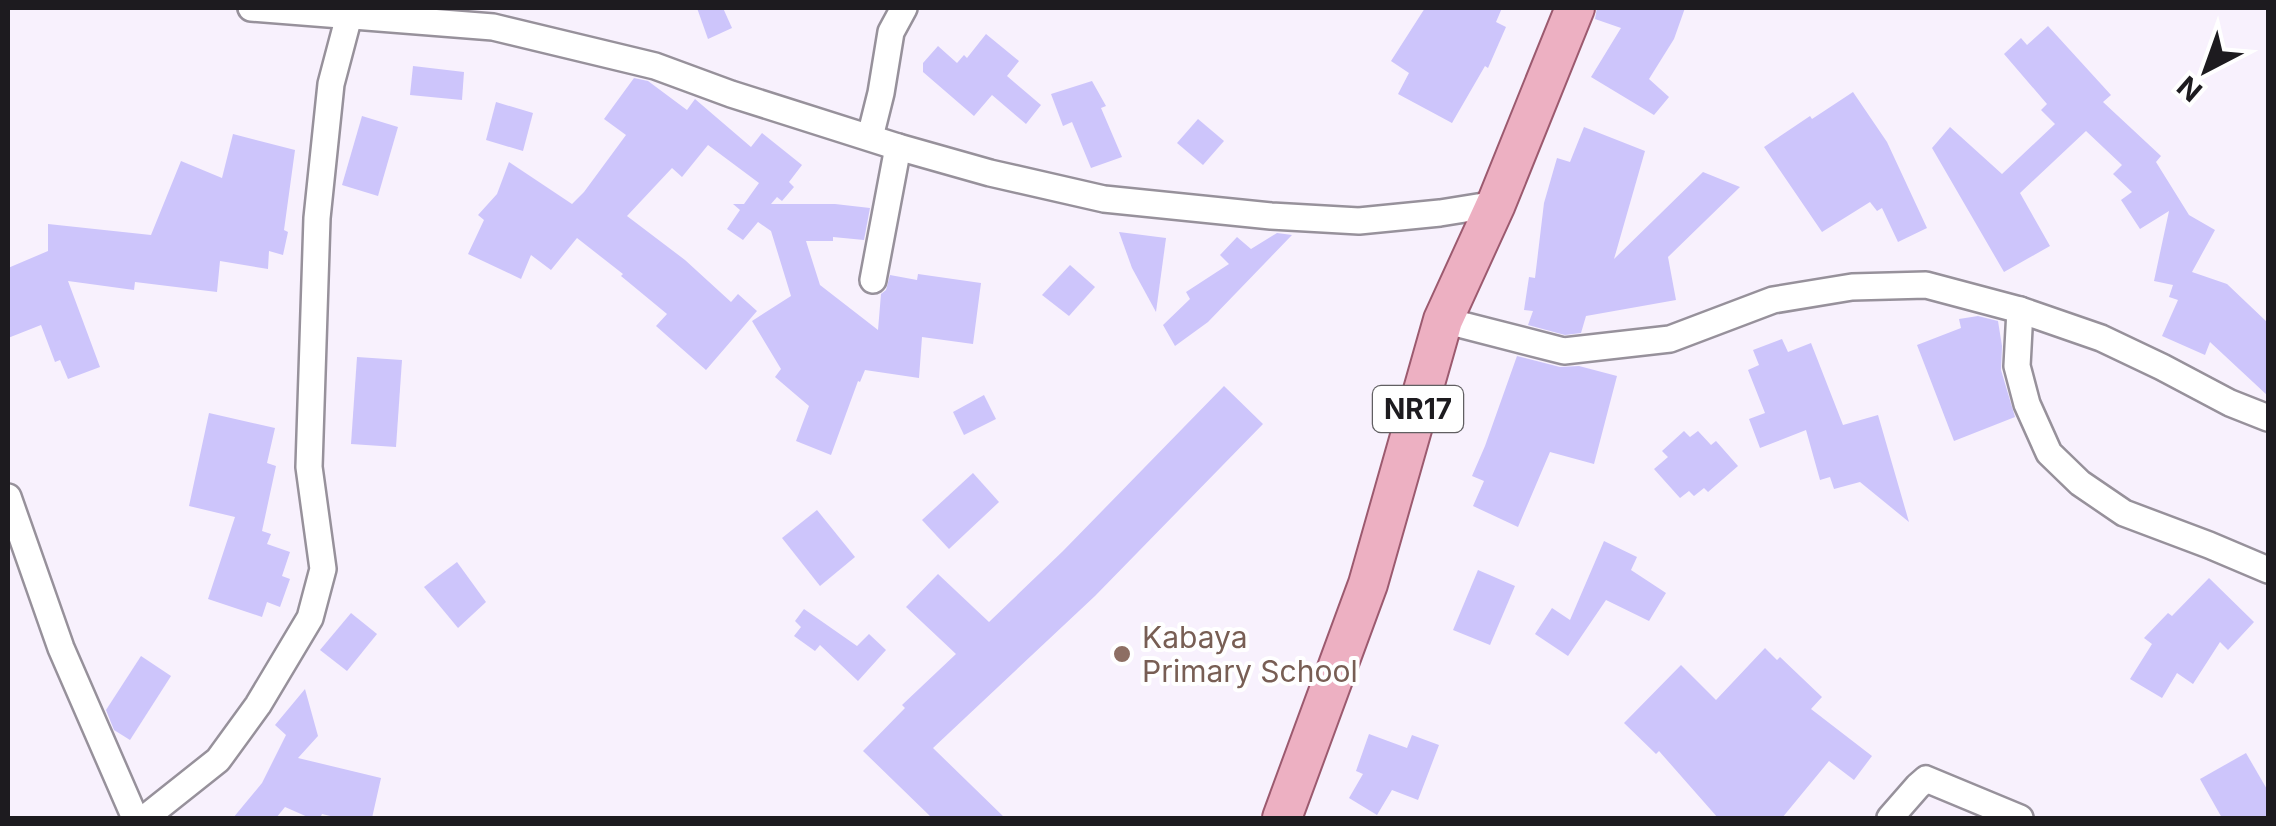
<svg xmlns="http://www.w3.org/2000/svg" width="2276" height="826" font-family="Inter,sans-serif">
<rect width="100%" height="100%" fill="#f8f1fd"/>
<g fill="#cdc5fb">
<polygon points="697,8 723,8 732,28 708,39"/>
<polygon points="1425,8 1502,8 1496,22 1506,27 1488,68 1485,66 1452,123 1398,94 1409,73 1391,61"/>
<polygon points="1597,8 1685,8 1674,39 1649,79 1669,97 1654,115 1591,77 1621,28 1595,19"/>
<polygon points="2048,26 2111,95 2103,102 2161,156 2156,162 2189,215 2215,230 2192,272 2227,284 2268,323 2268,396 2210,342 2205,355 2162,336 2178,300 2169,297 2173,285 2154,281 2169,211 2140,229 2121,200 2132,192 2113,174 2122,165 2086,131 2020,193 2050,246 2004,272 1932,148 1950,127 2002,174 2055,124 2041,110 2047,104 2004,54 2021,38 2027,45"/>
<polygon points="986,34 1019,61 1007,76 1041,105 1026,124 992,95 974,116 923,72 923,63 938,46 957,63 964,55 967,58"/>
<polygon points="413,66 464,72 462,100 410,95"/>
<polygon points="634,78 648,81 687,110 695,99 751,147 762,133 802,165 789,182 794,187 782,201 777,197 771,204 835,204 870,208 864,240 833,237 833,241 806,241 820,285 878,330 881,294 886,290 890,275 917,280 918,274 981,283 973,344 922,337 919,378 865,370 860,382 858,381 831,455 796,441 809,406 775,377 781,369 752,321 791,296 771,231 758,222 743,240 727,229 740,210 733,204 744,204 759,183 708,145 682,177 672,168 627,216 685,260 731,302 738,294 757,311 706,370 656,326 667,314 621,276 623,274 577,238 551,270 531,255 521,279 468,254 484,220 478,215 497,194 509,162 572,204 584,192 626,135 604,119"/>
<polygon points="1092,81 1106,106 1101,108 1122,157 1091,168 1072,122 1063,126 1051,94"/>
<polygon points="1853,92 1887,142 1927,228 1898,242 1882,208 1877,211 1870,202 1822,232 1764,147 1810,116 1812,119"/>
<polygon points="496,102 533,113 523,151 486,140"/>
<polygon points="362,116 398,127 378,196 342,185"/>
<polygon points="1198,119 1224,141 1203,165 1177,143"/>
<polygon points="1584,127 1645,151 1614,259 1703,172 1740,187 1668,257 1676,300 1586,316 1581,333 1565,335 1528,325 1533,311 1524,310 1529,277 1535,278 1544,203 1557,158 1570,162"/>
<polygon points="233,134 295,150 284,230 288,232 283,255 269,251 268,269 220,261 217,292 135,282 134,290 68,281 100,367 68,379 60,360 55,362 41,325 8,338 8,268 48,251 48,224 151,235 181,161 222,178"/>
<polygon points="1119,232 1166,238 1156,312 1132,268"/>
<polygon points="1277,233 1292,235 1208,322 1175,346 1163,325 1190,299 1186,292 1229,264 1220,255 1237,237 1251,249"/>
<polygon points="1070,265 1095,287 1069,316 1042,295"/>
<polygon points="1978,316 1998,321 2002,346 2001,370 2015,417 1954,441 1917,345 1961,328 1959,319"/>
<polygon points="1782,339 1788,352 1811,343 1843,425 1878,415 1909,522 1860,482 1834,489 1830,477 1820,480 1806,430 1760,448 1749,419 1765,413 1748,370 1759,365 1753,350"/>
<polygon points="1517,356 1560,367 1579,366 1617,376 1594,464 1550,452 1518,527 1473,506 1484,481 1472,476 1485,446"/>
<polygon points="357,357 402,360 396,447 351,444"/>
<polygon points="1224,386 1263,424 1095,596 933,748 1005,818 932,818 863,751 905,708 902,705 956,654 906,607 938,574 989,622 1063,551"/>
<polygon points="984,395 996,419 964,435 953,412"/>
<polygon points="209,413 275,428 267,463 276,466 262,531 271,534 267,544 290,552 282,576 290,579 280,607 267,602 262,617 208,599 235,517 189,506"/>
<polygon points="1684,431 1690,437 1698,431 1711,445 1716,441 1738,466 1708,492 1704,488 1694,496 1689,491 1680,498 1654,469 1668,457 1662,451"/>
<polygon points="973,473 999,502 949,549 922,520"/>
<polygon points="817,510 855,557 820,586 782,538"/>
<polygon points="1604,541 1637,557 1631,570 1666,593 1649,621 1606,600 1568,656 1535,634 1552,608 1570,620"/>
<polygon points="457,562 486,602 458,628 424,587"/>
<polygon points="1478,570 1515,586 1490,645 1453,630"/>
<polygon points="2209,578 2254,622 2228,650 2220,642 2193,684 2177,673 2162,698 2130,679 2152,644 2144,638 2168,613 2172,616"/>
<polygon points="804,609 857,646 869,634 886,650 858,681 820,645 815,651 794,636 801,627 795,621"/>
<polygon points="351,613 377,634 347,671 320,650"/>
<polygon points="1765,648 1777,660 1780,657 1822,697 1811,709 1872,756 1854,780 1829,761 1782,818 1718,818 1659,751 1656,754 1624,723 1681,665 1716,700"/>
<polygon points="141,656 171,676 130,740 114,730 106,710"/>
<polygon points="305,689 318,736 298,758 381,778 372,818 339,818 322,814 320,818 310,818 285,807 276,818 233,818 262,783 286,735 275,725"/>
<polygon points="1369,734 1407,748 1412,735 1439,745 1418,800 1392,790 1377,815 1349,798 1363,774 1356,771"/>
<polygon points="2246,753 2268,791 2268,818 2222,818 2200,779"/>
</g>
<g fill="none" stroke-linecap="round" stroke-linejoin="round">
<defs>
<g id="minor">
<polyline points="251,8 493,27 655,66 731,94 898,147 990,173 1104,199 1271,216 1359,221 1440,213 1496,204"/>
<polyline points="870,137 881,93 891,32 904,8"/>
<polyline points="873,280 898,147"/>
<polyline points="2020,310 2017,366 2027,404 2049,453 2080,483 2124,513 2209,545 2268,570"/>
<polyline points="1443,320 1564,351 1670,339 1773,300 1852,287 1926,285 2020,310 2101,338 2162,367 2230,403 2268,418"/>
<polyline points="8,497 61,648 135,818"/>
<polyline points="145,818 218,760 258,705 310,618 323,569 309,467 317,218 331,84 349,16"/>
<polyline points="1890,818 1918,786 1926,779 2020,818"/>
</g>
<polyline id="primary" points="1282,818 1368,584 1443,320 1496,204 1575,8"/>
</defs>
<use href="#minor" stroke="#97919b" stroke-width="30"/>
<use href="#primary" stroke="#9c5a6f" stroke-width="42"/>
<use href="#minor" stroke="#fff" stroke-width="25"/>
<use href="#primary" stroke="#edb0c2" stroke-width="38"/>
</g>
<circle fill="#8d6e63" stroke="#fff" stroke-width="4" cx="1122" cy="654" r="10"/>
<g text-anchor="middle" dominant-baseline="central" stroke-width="8" stroke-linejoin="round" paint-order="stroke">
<rect fill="#fff" stroke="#615f62" stroke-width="2.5" x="1373" y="386" width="90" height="46" rx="8"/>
<g font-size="28" font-weight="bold" fill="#1d1b1f">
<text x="1418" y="409">NR17</text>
</g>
<g font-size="30" fill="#785e54" stroke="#fff" text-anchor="start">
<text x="1142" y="637">Kabaya<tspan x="1142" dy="34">Primary School</tspan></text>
</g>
</g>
<rect width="2276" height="826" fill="none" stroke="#1d1b1f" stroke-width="20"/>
<g transform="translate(2206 70) rotate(221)" stroke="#ffffff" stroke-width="8" paint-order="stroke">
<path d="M0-8L18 38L0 25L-18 38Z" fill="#1d1b1f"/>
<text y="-15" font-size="28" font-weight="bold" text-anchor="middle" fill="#1d1b1f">N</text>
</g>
</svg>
